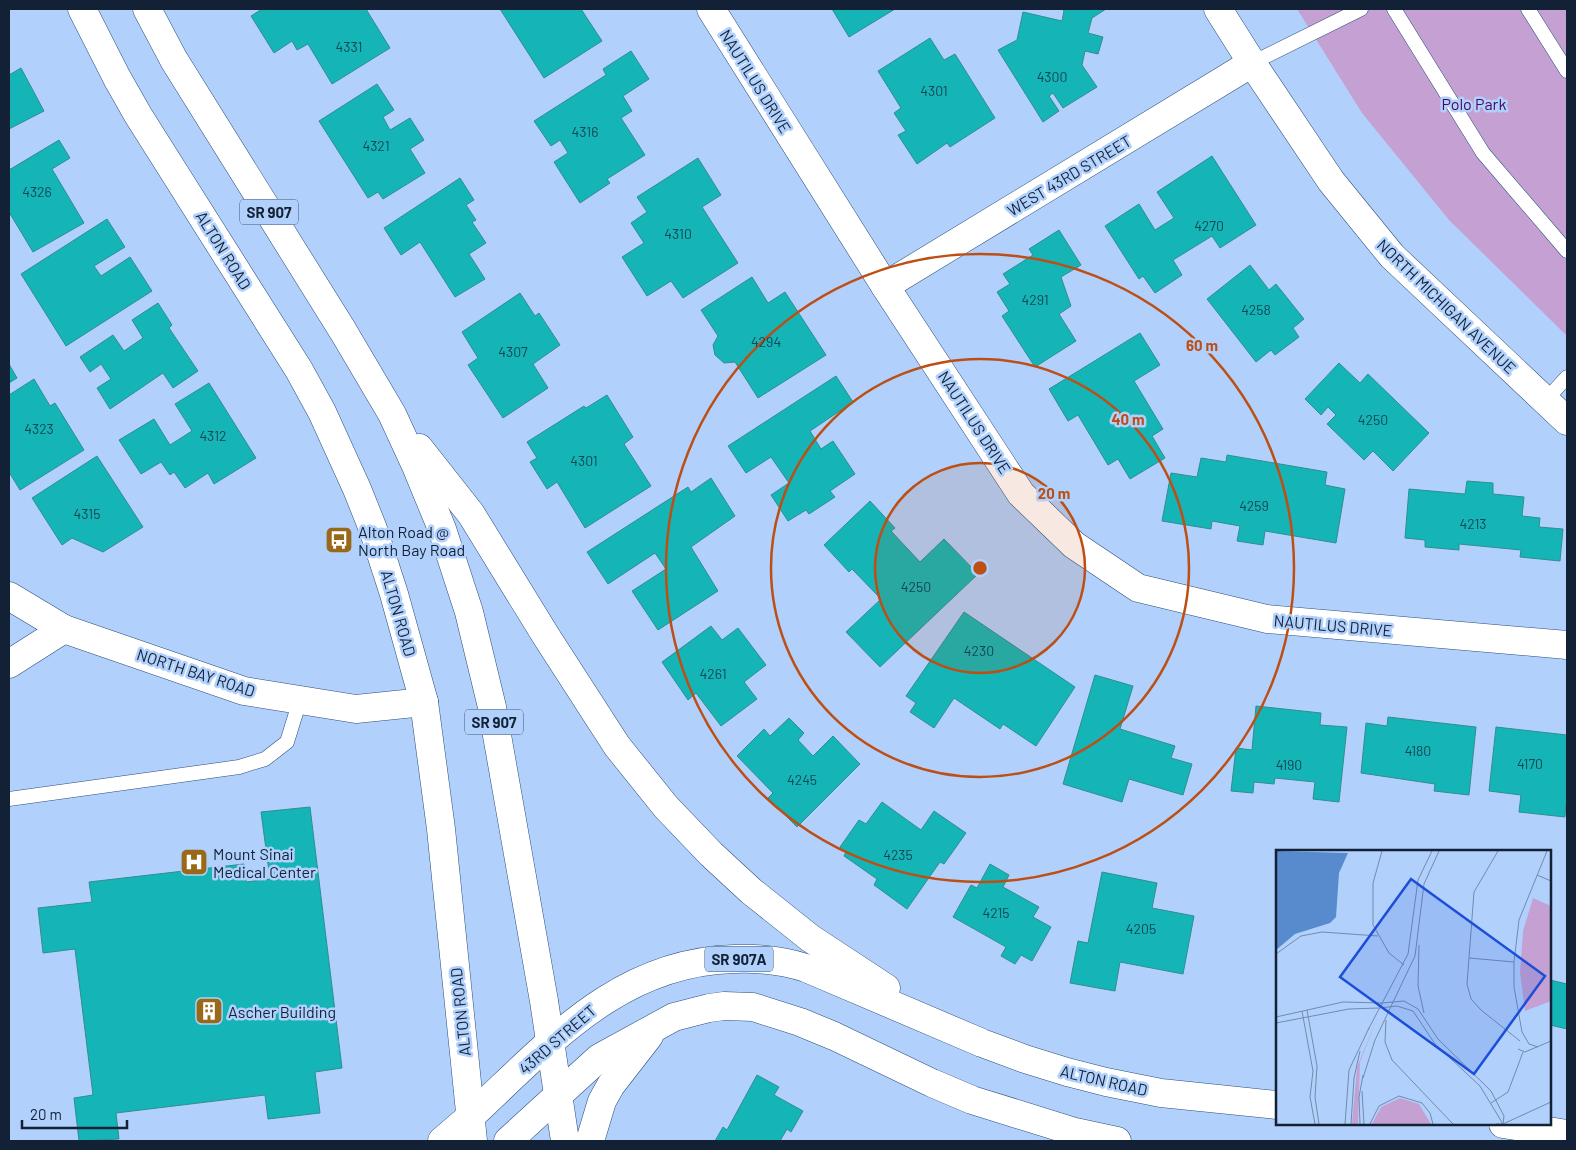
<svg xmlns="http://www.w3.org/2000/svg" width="1576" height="1150" font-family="Barlow,sans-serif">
<rect width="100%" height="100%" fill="#b1d1fc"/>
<polygon fill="#c4a1d2" points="1297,9 1567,9 1567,336 1449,220 1362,113"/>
<g fill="#15b4b6" stroke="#308e8f">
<polygon points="262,9 366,9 390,48 332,84 308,44 297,50 292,41 274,53 251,16"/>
<polygon points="500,9 581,9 602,41 544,78"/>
<polygon points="832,9 895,9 849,37"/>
<polygon points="1062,9 1106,9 1092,18 1088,33 1103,37 1098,54 1085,51 1082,65 1097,87 1063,108 1053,93 1049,96 1059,111 1043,122 998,50 1017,40 1023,12 1062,21 1064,11"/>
<polygon points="930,38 944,60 955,54 995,118 950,147 947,143 917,164 898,135 906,131 894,113 901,108 878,71"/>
<polygon points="631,51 649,79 623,96 632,111 621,118 645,155 607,179 610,183 580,203 554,162 568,153 560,140 551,146 534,121 606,75 603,69"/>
<polygon points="21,68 44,111 9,129 9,75"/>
<polygon points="377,84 394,110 383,117 390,130 410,118 424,140 410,149 425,173 383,199 378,192 368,198 319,121"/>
<polygon points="59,140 70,158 52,169 84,223 33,252 9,212 9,170"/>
<polygon points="1212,156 1256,225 1220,248 1212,236 1173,260 1182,275 1155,293 1143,276 1139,279 1105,226 1139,204 1155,230 1174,218 1157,192"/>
<polygon points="698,158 721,195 702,207 738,263 683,298 671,281 647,296 622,257 644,243 631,223 647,212 637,197"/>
<polygon points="460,178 474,200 466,205 476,220 472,222 486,243 469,254 485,279 455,297 420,242 401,255 384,228"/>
<polygon points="107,219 125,247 94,266 101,276 130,257 152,291 66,346 21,274"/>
<polygon points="1059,230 1081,265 1061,277 1071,306 1059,314 1076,341 1035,367 1002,316 1009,311 997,292 1010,284 1003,274 1033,255 1029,249"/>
<polygon points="1250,265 1269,290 1276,284 1304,319 1293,328 1299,337 1275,355 1271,350 1256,362 1207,299"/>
<polygon points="752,277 768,303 785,292 826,355 758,398 735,362 724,363 715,355 713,345 718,336 701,310"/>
<polygon points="520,293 535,316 539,313 560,345 533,364 548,388 503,418 468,365 478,358 462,332"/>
<polygon points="158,303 172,325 169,328 198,371 173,388 163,373 110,409 97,388 111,379 101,364 90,372 80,357 113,335 124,351 143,338 132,320"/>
<polygon points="1140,333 1160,365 1134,381 1163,429 1152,436 1165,458 1130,479 1118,459 1108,465 1078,415 1068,421 1049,389"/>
<polygon points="1339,363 1360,383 1368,374 1429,433 1393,471 1373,451 1364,460 1327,424 1336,415 1328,407 1321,415 1305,399"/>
<polygon points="9,364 17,378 9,383"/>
<polygon points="836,376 853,402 810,431 821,449 833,441 855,474 830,491 835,497 809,514 806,510 788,521 771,495 789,483 771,457 746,473 728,446"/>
<polygon points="34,379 50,406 55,403 84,450 20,490 9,472 9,395"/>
<polygon points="209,383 256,458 214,484 208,473 185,488 174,472 170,475 161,462 141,474 119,440 154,419 170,445 192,431 175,404"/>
<polygon points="607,395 633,437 624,444 651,486 585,528 557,482 547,489 530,462 537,458 527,442 584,406 586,408"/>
<polygon points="1227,455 1327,472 1325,485 1345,489 1336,543 1265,531 1263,545 1237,541 1240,526 1212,521 1211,529 1162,521 1171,473 1197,477 1201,458 1226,462"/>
<polygon points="97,456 143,527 103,552 72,538 62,545 32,498"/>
<polygon points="711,478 735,516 691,547 718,591 658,630 632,591 666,569 655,553 608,584 587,552 688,487 691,492"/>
<polygon points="1467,481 1493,483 1493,494 1524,497 1522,516 1540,518 1539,527 1563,529 1560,561 1520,557 1521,550 1459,544 1459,550 1425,547 1425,540 1405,538 1409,489 1465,494"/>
<polygon points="870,501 895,528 891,531 920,562 944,539 978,574 880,667 846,632 881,599 852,569 849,572 824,545"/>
<polygon points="964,612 1075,687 1036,746 1003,724 1000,729 954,698 934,728 910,712 916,703 906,696"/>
<polygon points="711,626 722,640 738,628 766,665 744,682 757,699 721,726 696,693 688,700 662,662"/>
<polygon points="1095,675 1133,686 1120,729 1175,746 1171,758 1192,764 1183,795 1129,779 1122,802 1063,784"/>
<polygon points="1256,706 1321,713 1320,725 1347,727 1339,802 1313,799 1315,782 1275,778 1274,784 1254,782 1253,793 1231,791 1236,748 1252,750"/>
<polygon points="1388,717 1476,727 1469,795 1434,791 1435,784 1361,773 1366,723 1387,726"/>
<polygon points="789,718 804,733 798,740 813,756 833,736 860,764 797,827 768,798 773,793 737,756 764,729 770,736"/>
<polygon points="1496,727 1567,735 1567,804 1566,803 1565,817 1519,812 1521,795 1489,791"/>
<polygon points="882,802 921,830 934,811 966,833 944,864 940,862 907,909 874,885 877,879 844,856 846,852 840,847 859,820 866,824"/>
<polygon points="310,807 342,1068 315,1072 320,1113 268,1119 265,1095 116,1113 119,1139 79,1141 74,1098 93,1095 75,949 43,953 38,908 92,902 89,882 244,864 246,882 270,879 261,812"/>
<polygon points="990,864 1009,875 1003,887 1039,907 1033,917 1051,927 1032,961 1021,955 1015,964 1001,956 1006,947 953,917 971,885 977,888"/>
<polygon points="1102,872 1157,883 1152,908 1194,916 1183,974 1120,962 1115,991 1070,983 1078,941 1088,943"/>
<polygon points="1550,980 1567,984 1567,1029 1550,1025"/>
<polygon points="757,1075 779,1087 774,1095 803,1111 791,1132 787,1129 780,1141 715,1141 723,1127 727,1130"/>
</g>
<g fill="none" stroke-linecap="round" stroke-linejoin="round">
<defs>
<g id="lane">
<polyline points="1394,9 1483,153 1567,251"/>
<polyline points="1528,9 1567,71"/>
<polyline points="1252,63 1361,9"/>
<polyline points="1545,401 1567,377"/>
<polyline points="9,799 239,767 265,759 287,742 300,700"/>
</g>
<g id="street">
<polyline points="711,9 885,286 1021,494 1074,545 1138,588 1267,619 1567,645"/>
<polyline points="1218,9 1252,63 1331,181 1392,256 1567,421"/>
<polyline points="885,286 1252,63"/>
<polyline points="9,596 64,629 244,691 356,709 424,702"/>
<polyline points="9,664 64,629"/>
<polyline points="442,1141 470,1117"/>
</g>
<g id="primary">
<polyline points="82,9 117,78 138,115 299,370 322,412 357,489 373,529 394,594 424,702 441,829 473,1141"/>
<polyline points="147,9 174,60 343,331 392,414 416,466 442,529 469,612 492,707 544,1001 565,1141"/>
<polyline points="419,448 471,514 546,636 617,746 666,807 711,854 751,891 810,938 886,988"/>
<path d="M470,1117C549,1044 618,962 734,959C759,958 782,960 806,968L982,1043L1025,1059L1067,1072L1106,1082L1161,1093L1277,1105"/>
<polyline points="1503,1124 1567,1134"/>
<polyline points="508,1141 599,1058 674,1017 709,1008 724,1006 753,1007 800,1022 834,1036 932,1083 972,1100 1075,1132 1117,1141"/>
<polyline points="590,1141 602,1101 611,1085 649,1036"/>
</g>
</defs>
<use href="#lane" stroke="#2b4d7b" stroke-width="15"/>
<use href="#street" stroke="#2b4d7b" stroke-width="29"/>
<use href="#primary" stroke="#2b4d7b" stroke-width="29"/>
<use href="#lane" stroke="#fff" stroke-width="14"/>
<use href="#street" stroke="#fff" stroke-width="28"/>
<use href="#primary" stroke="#fff" stroke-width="28"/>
</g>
<circle cx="980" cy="568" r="105" fill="#bd4e14" fill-opacity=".12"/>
<g fill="none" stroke="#bd4e14" stroke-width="2.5">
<circle cx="980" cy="568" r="105"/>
<circle cx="980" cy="568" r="209"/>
<circle cx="980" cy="568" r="314"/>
</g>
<defs>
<symbol id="bus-square" viewBox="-11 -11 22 22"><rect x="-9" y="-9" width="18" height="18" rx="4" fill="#976918" stroke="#b1d1fc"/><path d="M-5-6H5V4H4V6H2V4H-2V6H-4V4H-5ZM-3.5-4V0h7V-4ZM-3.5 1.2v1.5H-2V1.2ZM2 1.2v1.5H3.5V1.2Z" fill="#fff"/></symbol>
<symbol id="hospital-square" viewBox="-11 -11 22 22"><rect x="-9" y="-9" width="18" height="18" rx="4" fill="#976918" stroke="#b1d1fc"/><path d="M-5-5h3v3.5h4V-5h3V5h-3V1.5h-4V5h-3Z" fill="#fff"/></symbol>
<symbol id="building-square" viewBox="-11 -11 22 22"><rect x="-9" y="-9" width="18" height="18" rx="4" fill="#976918" stroke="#b1d1fc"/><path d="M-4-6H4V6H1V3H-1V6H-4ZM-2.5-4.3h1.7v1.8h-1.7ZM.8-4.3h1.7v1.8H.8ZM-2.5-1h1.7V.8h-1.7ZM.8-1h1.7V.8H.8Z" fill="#fff"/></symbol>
</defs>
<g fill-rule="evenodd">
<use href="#bus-square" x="323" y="524" width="32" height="32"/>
<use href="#hospital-square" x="178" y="846" width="32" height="32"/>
<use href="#building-square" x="193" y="995" width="32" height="32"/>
</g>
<g text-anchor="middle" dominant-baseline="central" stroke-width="5" stroke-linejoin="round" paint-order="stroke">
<g font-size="14" fill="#134655">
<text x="349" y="46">4331</text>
<text x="1052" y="76">4300</text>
<text x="934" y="90">4301</text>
<text x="585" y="131">4316</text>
<text x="376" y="145">4321</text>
<text x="37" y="191">4326</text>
<text x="1209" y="225">4270</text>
<text x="678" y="233">4310</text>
<text x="1035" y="299">4291</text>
<text x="1256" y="309">4258</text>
<text x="766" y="341">4294</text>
<text x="513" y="351">4307</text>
<text x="1373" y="419">4250</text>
<text x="39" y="428">4323</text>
<text x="213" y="435">4312</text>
<text x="584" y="460">4301</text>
<text x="1254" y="505">4259</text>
<text x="87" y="513">4315</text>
<text x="1473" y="523">4213</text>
<text x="916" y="586">4250</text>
<text x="979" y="650">4230</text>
<text x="713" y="673">4261</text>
<text x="1418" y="750">4180</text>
<text x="1530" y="763">4170</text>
<text x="1289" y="764">4190</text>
<text x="802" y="779">4245</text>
<text x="898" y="854">4235</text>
<text x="996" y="912">4215</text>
<text x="1141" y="928">4205</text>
</g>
<g fill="#b1d1fc" stroke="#425671" stroke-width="1">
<rect x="240" y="199.5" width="58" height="25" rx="4"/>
<rect x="465" y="709.5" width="58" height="25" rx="4"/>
<rect x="705" y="946.5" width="68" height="25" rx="4"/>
</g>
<g font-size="15" font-weight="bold" fill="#122135">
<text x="269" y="212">SR 907</text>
<text x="494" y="722">SR 907</text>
<text x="739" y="959">SR 907A</text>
</g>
<g font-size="16" fill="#122135" stroke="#b1d1fc">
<text transform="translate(756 81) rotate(58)">NAUTILUS DRIVE</text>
<text transform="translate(1069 175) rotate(-31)">WEST 43RD STREET</text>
<text transform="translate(224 250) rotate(58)">ALTON ROAD</text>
<text transform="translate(1447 306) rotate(44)">NORTH MICHIGAN AVENUE</text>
<text transform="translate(975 422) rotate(57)">NAUTILUS DRIVE</text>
<text transform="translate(399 613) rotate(74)">ALTON ROAD</text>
<text transform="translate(1333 625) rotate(5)">NAUTILUS DRIVE</text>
<text transform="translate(196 672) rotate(18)">NORTH BAY ROAD</text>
<text transform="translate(460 1012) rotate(-96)">ALTON ROAD</text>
<text transform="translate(557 1039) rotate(-41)">43RD STREET</text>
<text transform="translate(1104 1080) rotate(13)">ALTON ROAD</text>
</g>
<g font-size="16" fill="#4c0661" stroke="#b1d1fc">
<text x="1474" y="103">Polo Park</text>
</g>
<g font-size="16" fill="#122135" stroke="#b1d1fc" text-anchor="start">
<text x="358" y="531">Alton Road @<tspan x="358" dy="18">North Bay Road</tspan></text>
<text x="213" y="853">Mount Sinai<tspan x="213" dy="18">Medical Center</tspan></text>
<text x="228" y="1011">Ascher Building</text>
</g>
</g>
<g transform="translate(1276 850)">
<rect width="275" height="275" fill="#b1d1fc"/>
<path d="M257,48L275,56V151L249,161L244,123L247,81ZM103,164L84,212L82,274H76L81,217ZM124,248L143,254L155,274H96L105,257Z" fill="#c4a1d2"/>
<path d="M0,1L72,3L63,23L60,67L54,73L19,84L0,100Z" fill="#588bce"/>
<path fill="none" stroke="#718bac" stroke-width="1" d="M106,1L97,33V75L113,103L128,115M222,1L198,42L191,134L195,149L205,160L244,191M261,25L275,31M143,95L142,136L148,163M0,104L25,86L46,82L102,86M193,108L238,112M106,153L128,151L142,159L162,189L215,241L228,266L227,274M103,158L121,156L137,161L159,194L204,236L227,274M31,160L41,216L39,247L43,274M26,161L37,221L34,247L39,274M0,167L67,152L106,153M110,170L109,192L116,210L177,274M0,173L73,159L103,158M92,180L132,104L142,30L156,1M262,197L253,194L246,182L238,137V112L243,70L271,1M242,199L249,202L275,191M87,228L99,190L139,106L148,34L163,1M86,241L88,274M215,253L232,242L247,202M69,274L73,220L93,178M75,274L78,228L84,201M84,274L83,247L87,225M94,274L103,256L123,246L146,253L154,263L157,274M220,274H227L275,252"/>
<path fill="#1d4ed8" fill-opacity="0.15" stroke="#1d4ed8" stroke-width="2.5" d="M135,29L269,126L198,224L64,127Z"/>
<rect width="275" height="275" fill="none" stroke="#122135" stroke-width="2.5"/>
</g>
<circle cx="980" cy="568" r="8" fill="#bd4e14" stroke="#b1d1fc" stroke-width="2.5"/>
<g font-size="15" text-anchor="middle" font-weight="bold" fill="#bd4e14" stroke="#b1d1fc" stroke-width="5" stroke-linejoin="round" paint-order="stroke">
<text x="1202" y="351">60 m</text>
<text x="1128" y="425">40 m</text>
<text x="1054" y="499">20 m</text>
</g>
<rect width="1576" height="1150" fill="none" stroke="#122135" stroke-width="20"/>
<path d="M22 1120v8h105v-8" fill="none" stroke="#122135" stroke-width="2.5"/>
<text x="30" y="1120" font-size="15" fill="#122135" stroke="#b1d1fc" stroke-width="4" paint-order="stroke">20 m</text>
</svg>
